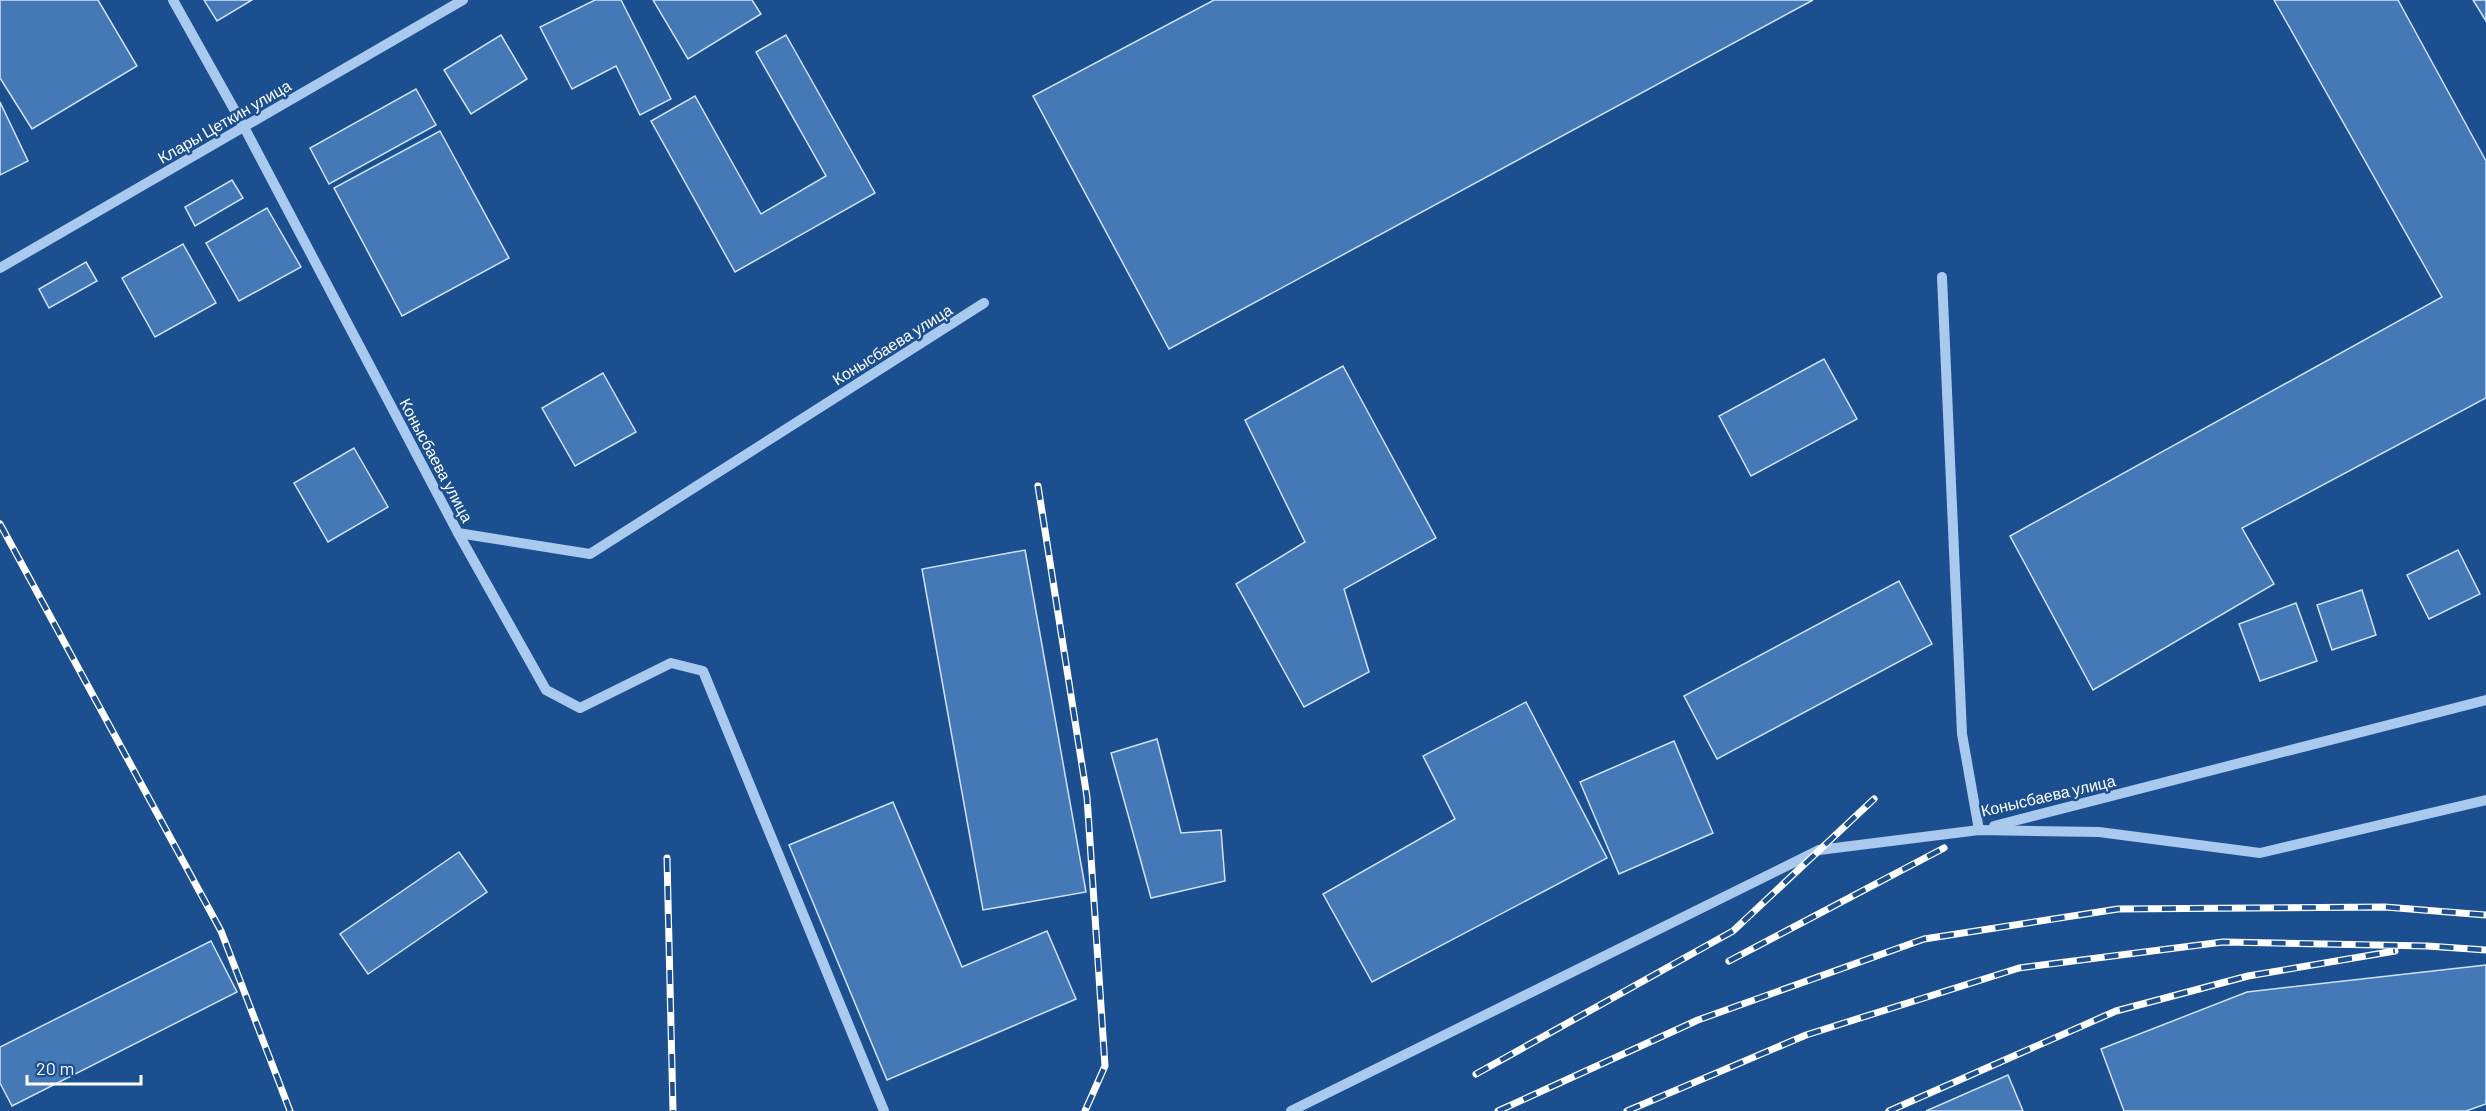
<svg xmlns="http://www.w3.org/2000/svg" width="2486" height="1111" font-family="Barlow,sans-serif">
<rect width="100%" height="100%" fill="#1b4f8f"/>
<g fill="#4478b7" stroke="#cfe3fa" stroke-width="1.5">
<polygon points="0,0 98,0 137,66 32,129 0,78"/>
<polygon points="204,0 252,0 217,21"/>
<polygon points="595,0 621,0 671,99 640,115 616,66 572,89 540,27"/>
<polygon points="653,0 752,0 761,14 688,59"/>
<polygon points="1214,0 1813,0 1169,349 1033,96"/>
<polygon points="2274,0 2398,0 2486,161 2486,398 2242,528 2274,584 2093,690 2010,536 2442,297"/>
<polygon points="2473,0 2486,0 2486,21"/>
<polygon points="501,35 527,79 471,114 444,70"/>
<polygon points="786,35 875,193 735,272 651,121 695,96 761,214 826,176 756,52"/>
<polygon points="416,89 436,125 329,184 310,148"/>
<polygon points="0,102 28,161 0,175"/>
<polygon points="440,131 509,258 402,316 334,188"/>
<polygon points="232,180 243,198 195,226 185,207"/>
<polygon points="267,208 301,267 239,301 206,243"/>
<polygon points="183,244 216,303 155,337 122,278"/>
<polygon points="86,262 97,281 49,308 39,289"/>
<polygon points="1824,359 1857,419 1751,476 1719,416"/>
<polygon points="1343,366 1436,538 1344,589 1369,672 1304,707 1236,584 1305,542 1245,420"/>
<polygon points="603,373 636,432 575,466 542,408"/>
<polygon points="354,448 388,507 328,542 294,483"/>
<polygon points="1025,550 1086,892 983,910 922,569"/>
<polygon points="2458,550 2480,594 2429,619 2407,575"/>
<polygon points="1899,581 1932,644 1717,759 1684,696"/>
<polygon points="2362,590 2376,635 2332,650 2317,605"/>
<polygon points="2296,603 2317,661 2260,681 2239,624"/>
<polygon points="1526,702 1607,858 1372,982 1323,894 1455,819 1423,756"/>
<polygon points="1157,739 1181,833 1221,830 1225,881 1151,898 1111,753"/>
<polygon points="1674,741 1713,833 1619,874 1580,782"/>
<polygon points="893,802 962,967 1047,931 1076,999 887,1080 789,845"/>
<polygon points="459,852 487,892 368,974 340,934"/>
<polygon points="211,941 237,992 12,1106 0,1083 0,1047"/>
<polygon points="2486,965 2486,1104 2466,1111 2124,1111 2101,1049 2247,992"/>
<polygon points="2008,1075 2023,1111 1926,1111"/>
</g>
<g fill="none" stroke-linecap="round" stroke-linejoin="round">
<g stroke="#a9c9ee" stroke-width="10">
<polyline points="173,0 244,127 458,533 590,554 984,303"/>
<polyline points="0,268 463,0"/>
<polyline points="1942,277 1962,734 1979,830"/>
<polyline points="458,533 546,690 580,708 671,663 703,671 884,1111"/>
<polyline points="1994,826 2486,700"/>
<polyline points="1291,1111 1819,850 1979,830 2099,832 2260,853 2486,800"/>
</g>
<defs>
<g id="rail">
<polyline points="1038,486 1087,797 1105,1066 1085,1111"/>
<polyline points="0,524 221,931 290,1111"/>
<polyline points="667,858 673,1111"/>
<polyline points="1729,961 1944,848"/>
<polyline points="1476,1074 1733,931 1874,799"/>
<polyline points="1498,1111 1698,1020 1924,939 2118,909 2385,907 2486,915"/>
<polyline points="1627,1111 1806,1035 2019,968 2223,942 2427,946 2486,950"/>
<polyline points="1889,1111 2116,1011 2248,976 2395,951"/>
</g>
</defs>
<use href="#rail" stroke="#fff" stroke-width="7"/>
<use href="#rail" stroke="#1b4f8f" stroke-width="4.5" stroke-dasharray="14" stroke-linecap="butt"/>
</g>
<g text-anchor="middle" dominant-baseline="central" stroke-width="5" stroke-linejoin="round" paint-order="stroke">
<g font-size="16" fill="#fff" stroke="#1b4f8f">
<text transform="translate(224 121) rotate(-30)">Клары Цеткин улица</text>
<text transform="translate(892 344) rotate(-32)">Конысбаева улица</text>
<text transform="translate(437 460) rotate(62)">Конысбаева улица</text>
<text transform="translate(2048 795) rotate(-13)">Конысбаева улица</text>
</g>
</g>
<path d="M27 1075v9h114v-9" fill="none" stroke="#ffffff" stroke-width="3"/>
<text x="36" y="1075" font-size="18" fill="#ffffff" stroke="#1b4f8f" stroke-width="4.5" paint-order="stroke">20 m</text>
</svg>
